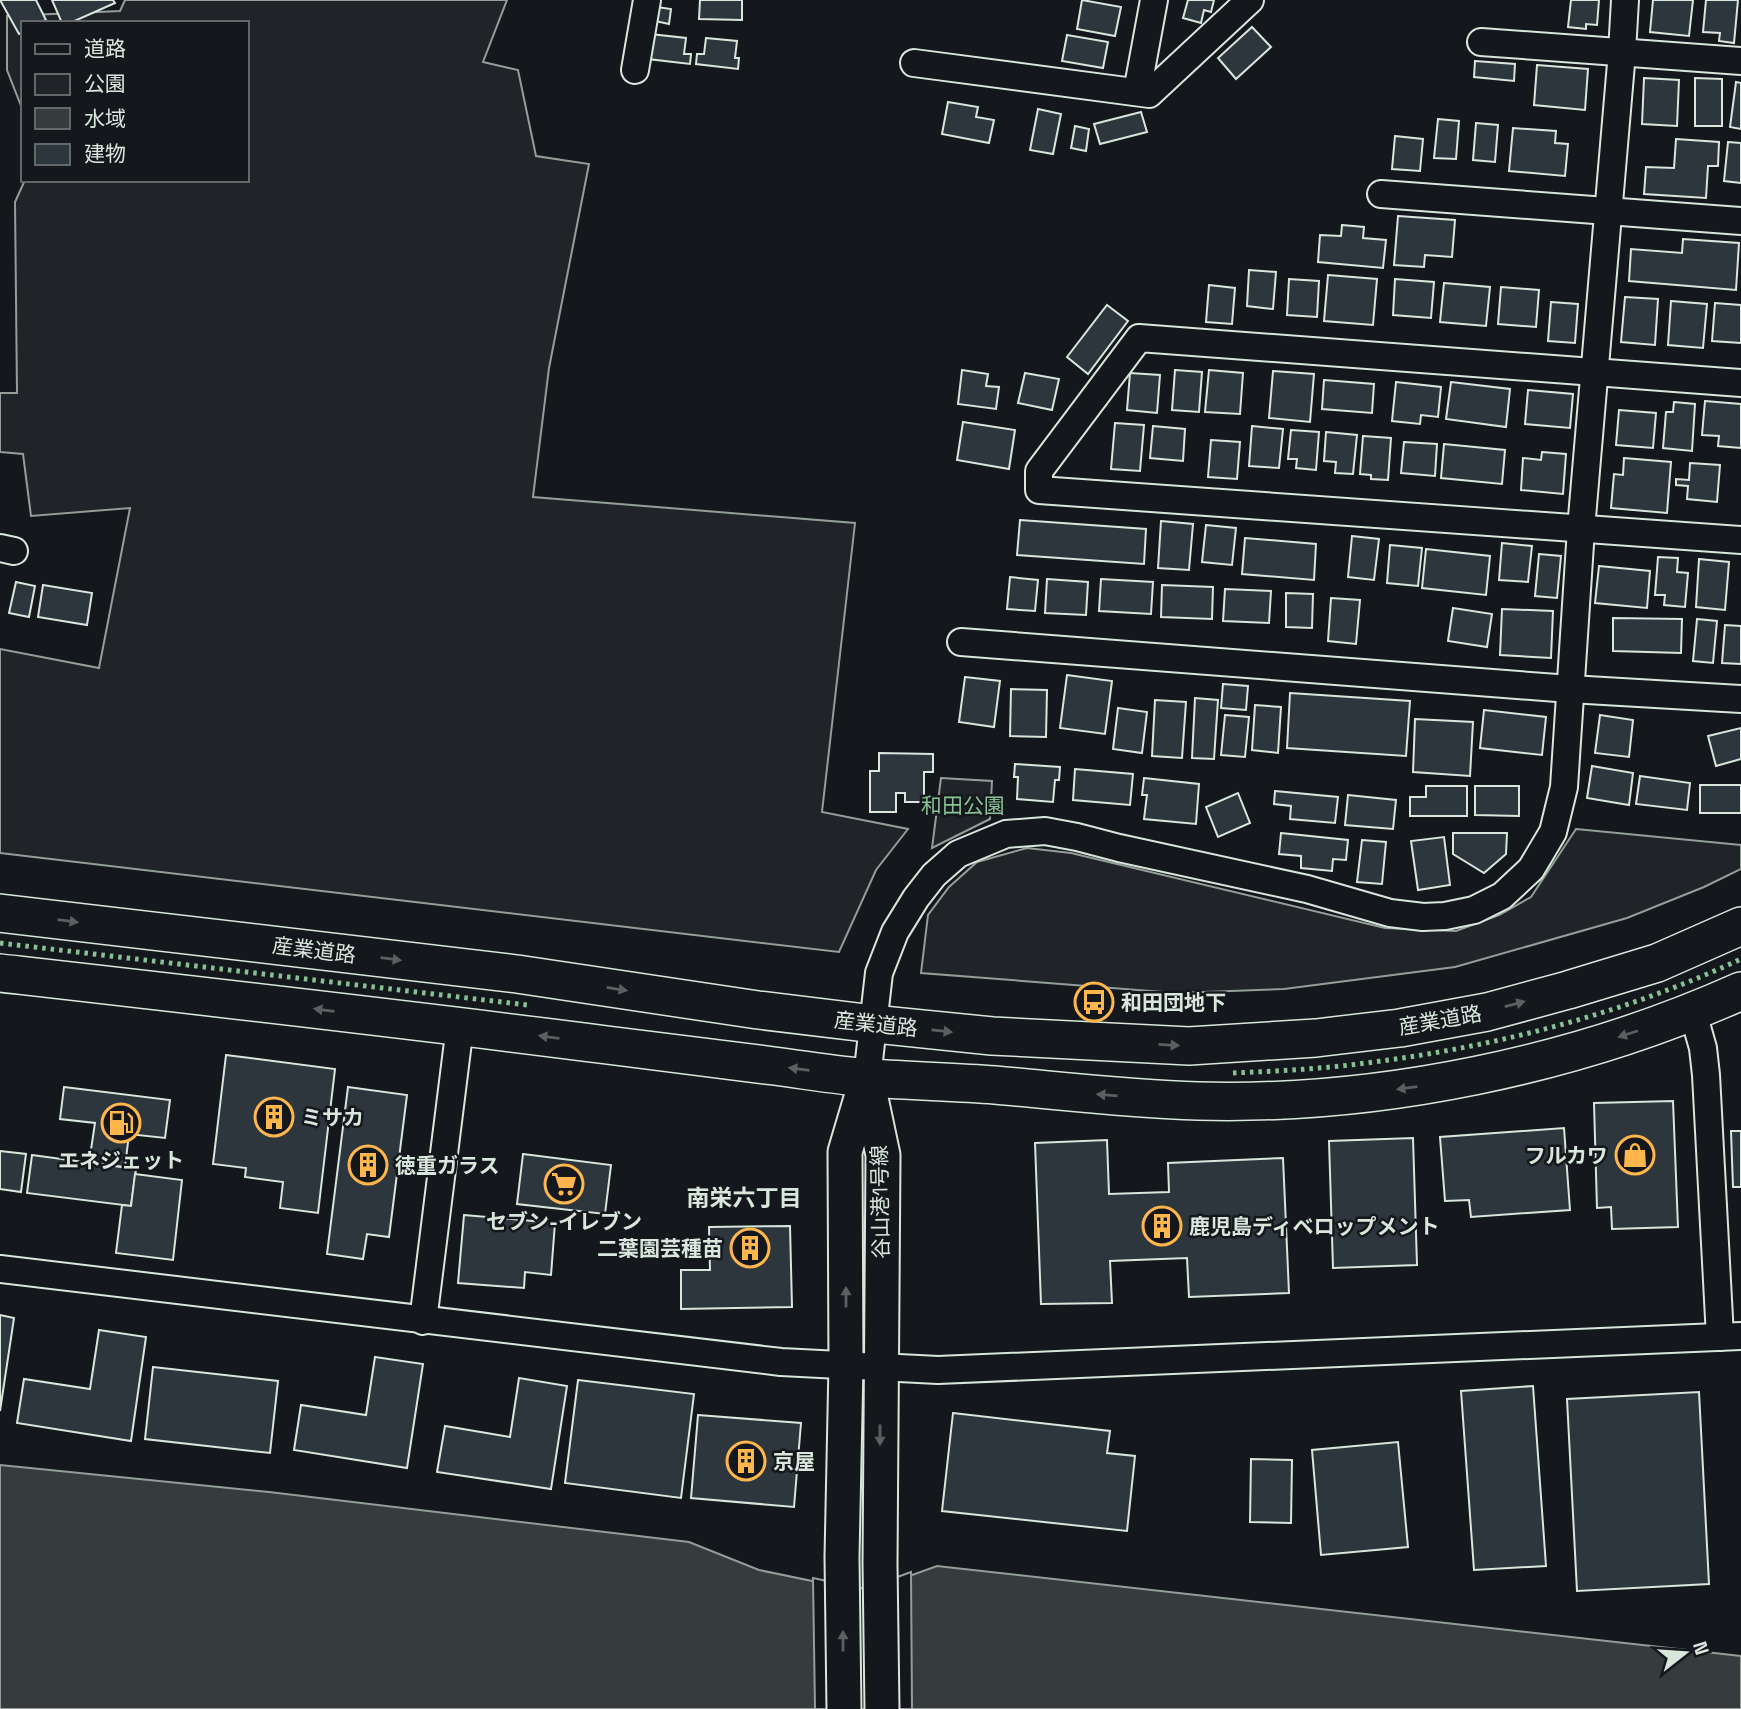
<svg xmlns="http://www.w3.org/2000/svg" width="1741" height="1709" font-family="'Space Grotesk','Noto Sans JP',sans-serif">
<rect width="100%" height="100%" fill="#14181c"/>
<g fill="#202428" stroke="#939e99" stroke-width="2">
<polygon points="125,0 507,0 483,62 518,70 536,156 589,164 549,368 533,497 855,523 822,812 908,829 876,870 839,952 0,853 0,649 99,668 130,508 31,516 23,454 0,452 0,393 17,393 15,202 25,180 247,180 247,23 23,23 23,111 7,70 7,16 120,11"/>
<polygon points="941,778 992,781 990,819 932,848"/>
<polygon points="1576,829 1741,845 1741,869 1704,887 1627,918 1455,967 1284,989 1176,993 921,973 928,915 949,887 977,862 1027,848 1071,853 1385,928 1456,931 1499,915 1531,897"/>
</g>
<polygon fill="#363b3e" stroke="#939e99" stroke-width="2" points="0,1465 269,1492 689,1542 759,1570 865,1592 937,1566 1741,1656 1741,1709 0,1709"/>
<polygon fill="#14181c" stroke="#939e99" stroke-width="2" points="911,1572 912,1709 815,1709 813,1578 865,1589"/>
<g fill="#2c363c" stroke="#d8e6dc" stroke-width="2">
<polygon points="0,0 36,0 46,20 40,23 23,23 23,32 19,34"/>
<polygon points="52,0 113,0 115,3 70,23 62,23"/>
<polygon points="700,0 742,0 742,20 699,19"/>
<polygon points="1082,0 1121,7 1115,36 1077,29"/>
<polygon points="1188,0 1214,0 1211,12 1204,10 1201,23 1183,18"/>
<polygon points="1571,0 1599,0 1597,25 1586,24 1586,29 1568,27"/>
<polygon points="1653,0 1693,0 1689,36 1650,32"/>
<polygon points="1706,0 1738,0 1734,43 1719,41 1720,33 1703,32"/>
<polygon points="657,7 671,9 669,24 655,21"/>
<polygon points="1252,27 1271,47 1236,79 1218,58"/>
<polygon points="650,34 686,38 684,54 691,54 690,64 648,59"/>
<polygon points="1067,35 1108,42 1103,68 1062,61"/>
<polygon points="706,38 737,41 735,58 739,58 738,69 696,64 697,54 704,54"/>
<polygon points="1475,61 1515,64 1514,81 1474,77"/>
<polygon points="1537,65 1588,69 1585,110 1534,105"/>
<polygon points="1644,78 1679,80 1677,126 1642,124"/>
<polygon points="1695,78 1722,79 1722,126 1695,126"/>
<polygon points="1736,82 1741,83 1741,129 1730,127"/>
<polygon points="948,102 978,107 976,117 994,120 989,143 942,134"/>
<polygon points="1038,109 1061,114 1053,154 1030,150"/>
<polygon points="1141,112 1147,132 1100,144 1094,124"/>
<polygon points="1438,119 1459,121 1456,159 1434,158"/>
<polygon points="1476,123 1498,125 1495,162 1473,160"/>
<polygon points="1075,126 1089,129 1086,151 1071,148"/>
<polygon points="1513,128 1556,131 1555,143 1568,144 1565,176 1509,171"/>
<polygon points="1395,136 1423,139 1420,171 1392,169"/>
<polygon points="1676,139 1719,142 1718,166 1708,166 1706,198 1644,194 1646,167 1674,168"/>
<polygon points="1728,142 1741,143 1741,183 1724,181"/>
<polygon points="1398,216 1455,220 1452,257 1425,255 1424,267 1394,265"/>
<polygon points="1342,225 1364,227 1363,238 1386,240 1383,268 1318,262 1320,235 1341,236"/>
<polygon points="1683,239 1739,243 1736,290 1629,281 1631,249 1682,253"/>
<polygon points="1249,270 1276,272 1273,309 1247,306"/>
<polygon points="1328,275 1377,279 1373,325 1324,321"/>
<polygon points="1289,279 1319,281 1317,317 1287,315"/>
<polygon points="1395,279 1434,282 1431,318 1393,315"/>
<polygon points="1444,283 1490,287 1486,326 1440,322"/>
<polygon points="1209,285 1235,288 1232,324 1206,322"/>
<polygon points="1501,287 1539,290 1536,327 1498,324"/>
<polygon points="1625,297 1658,299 1655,345 1621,342"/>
<polygon points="1671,301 1707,304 1703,348 1668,345"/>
<polygon points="1551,302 1578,304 1575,343 1548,341"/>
<polygon points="1715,303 1741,305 1741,343 1712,341"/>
<polygon points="1107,305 1128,321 1088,374 1067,357"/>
<polygon points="962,370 988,374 986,386 999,387 996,409 958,404"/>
<polygon points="1175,370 1202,372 1199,412 1172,410"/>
<polygon points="1209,370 1243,373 1240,414 1205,412"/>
<polygon points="1273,371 1314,374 1310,422 1269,418"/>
<polygon points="1025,373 1059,379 1052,410 1018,403"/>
<polygon points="1130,373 1160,375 1157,413 1127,410"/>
<polygon points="1324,380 1374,384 1372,413 1322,409"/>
<polygon points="1396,382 1441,387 1438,417 1421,415 1420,424 1392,421"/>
<polygon points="1451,382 1510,389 1506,427 1446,419"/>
<polygon points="1528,390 1573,394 1570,428 1525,424"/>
<polygon points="1705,401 1741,404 1741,448 1718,446 1719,436 1702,435"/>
<polygon points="1674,402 1695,404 1692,451 1663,448 1666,412 1673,412"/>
<polygon points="1619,410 1656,413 1653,448 1616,445"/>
<polygon points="963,422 1015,430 1009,469 957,460"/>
<polygon points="1115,423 1144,425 1140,471 1111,469"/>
<polygon points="1153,426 1185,429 1183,461 1150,458"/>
<polygon points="1252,426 1283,429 1279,468 1249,466"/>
<polygon points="1291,430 1319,432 1316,470 1296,468 1297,459 1288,459"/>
<polygon points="1326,432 1357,435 1353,474 1335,473 1336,462 1324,461"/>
<polygon points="1363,436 1391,438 1388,480 1371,479 1371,475 1360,474"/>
<polygon points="1211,440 1240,442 1237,479 1208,477"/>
<polygon points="1404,442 1437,444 1435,476 1401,473"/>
<polygon points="1444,444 1505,450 1502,484 1441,478"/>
<polygon points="1542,452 1566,454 1563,494 1521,490 1523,458 1541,460"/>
<polygon points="1624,458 1671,462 1667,513 1611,508 1614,474 1623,475"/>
<polygon points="1690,463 1720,465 1717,502 1687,499 1688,486 1676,485 1676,479 1689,480"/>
<polygon points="1020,520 1146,529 1144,564 1017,555"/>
<polygon points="1161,521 1193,524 1189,570 1158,568"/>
<polygon points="1206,525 1236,528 1232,565 1202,562"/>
<polygon points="1352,536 1379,539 1374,580 1348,577"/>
<polygon points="1245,538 1316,544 1314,580 1242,574"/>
<polygon points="1502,543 1532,546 1528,582 1499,580"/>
<polygon points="1390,545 1422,548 1418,586 1387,583"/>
<polygon points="1426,549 1490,556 1486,595 1422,588"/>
<polygon points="1539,554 1561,556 1557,598 1535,596"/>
<polygon points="1658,557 1678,558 1677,572 1688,573 1685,607 1664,605 1665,595 1655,595"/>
<polygon points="1699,559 1729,562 1725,610 1696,607"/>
<polygon points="1599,566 1650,571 1647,608 1595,603"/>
<polygon points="1010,577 1038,580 1035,611 1007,609"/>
<polygon points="1047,579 1088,582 1086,615 1045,613"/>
<polygon points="1101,579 1153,582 1151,614 1099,611"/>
<polygon points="16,582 35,586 29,617 9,613"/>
<polygon points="43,585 92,593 87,625 38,617"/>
<polygon points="1162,585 1213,587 1212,619 1161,617"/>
<polygon points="1225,589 1271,591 1269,623 1223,621"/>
<polygon points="1286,593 1313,594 1312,628 1286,627"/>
<polygon points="1331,598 1360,600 1356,644 1328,641"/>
<polygon points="1453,608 1492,614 1487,647 1448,641"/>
<polygon points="1502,609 1553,611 1551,658 1500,655"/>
<polygon points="1613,618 1682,619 1681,653 1613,651"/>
<polygon points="1697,619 1717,621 1713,663 1693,661"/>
<polygon points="1725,625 1741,626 1741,664 1722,663"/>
<polygon points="1067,675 1112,681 1105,734 1060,728"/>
<polygon points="965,677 1000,681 994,727 959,722"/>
<polygon points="1223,684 1248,686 1246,710 1221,708"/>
<polygon points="1011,689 1047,690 1046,737 1010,736"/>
<polygon points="1290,693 1410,701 1406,756 1287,748"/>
<polygon points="1195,698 1218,700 1214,759 1192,758"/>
<polygon points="1155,700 1186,702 1182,758 1152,756"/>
<polygon points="1255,705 1281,707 1278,753 1252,750"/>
<polygon points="1118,708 1147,712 1142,753 1113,749"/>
<polygon points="1484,710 1546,717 1542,755 1480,748"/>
<polygon points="1225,715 1249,717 1245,757 1221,755"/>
<polygon points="1600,715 1633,720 1629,757 1595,753"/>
<polygon points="1415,719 1473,722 1470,776 1413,772"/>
<polygon points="1741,728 1741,759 1716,766 1708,736"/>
<polygon points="879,753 933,754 933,772 924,772 924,802 905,802 905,793 896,793 896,812 870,812 870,771 879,771"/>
<polygon points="1015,764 1060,767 1059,780 1055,780 1053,802 1017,799 1018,777 1014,777"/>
<polygon points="1592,766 1633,773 1629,805 1587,798"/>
<polygon points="1075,769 1133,774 1130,805 1073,800"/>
<polygon points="1640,776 1690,783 1687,810 1636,804"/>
<polygon points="1144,778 1199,784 1196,824 1144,819 1147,795 1142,795"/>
<rect x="1700" y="785" width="41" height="28"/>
<polygon points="1426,786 1467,786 1467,816 1410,816 1410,797 1426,797"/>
<polygon points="1475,786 1519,786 1519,816 1475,815"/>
<polygon points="1275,791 1338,797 1335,823 1290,819 1291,806 1274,804"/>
<polygon points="1238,793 1250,823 1218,837 1206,807"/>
<polygon points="1348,795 1396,800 1393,829 1345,825"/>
<polygon points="1281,833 1348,840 1346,860 1333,859 1332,871 1301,868 1301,856 1279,854"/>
<polygon points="1453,833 1507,833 1506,854 1484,873 1453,854"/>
<polygon points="1444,837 1450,885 1418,890 1411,841"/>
<polygon points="1362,840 1386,842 1382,884 1357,882"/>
<polygon points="226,1055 335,1069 318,1213 280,1208 283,1182 245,1177 246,1168 213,1164"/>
<polygon points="64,1087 170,1100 165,1138 129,1134 125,1167 89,1163 95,1123 60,1119"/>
<polygon points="348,1087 407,1095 389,1237 367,1234 363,1259 327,1254"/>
<polygon points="1673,1101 1678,1227 1612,1229 1611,1207 1597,1208 1594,1103"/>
<polygon points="1564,1128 1570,1210 1471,1217 1469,1200 1445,1201 1440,1137"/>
<polygon points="1731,1131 1741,1131 1741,1187 1733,1187"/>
<polygon points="1413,1138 1417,1265 1333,1268 1329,1141"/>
<polygon points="1107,1140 1109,1194 1169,1192 1168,1163 1283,1158 1289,1293 1189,1297 1187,1258 1110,1261 1112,1303 1041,1304 1035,1143"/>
<polygon points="0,1151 26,1154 21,1192 0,1189"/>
<polygon points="523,1154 611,1165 605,1214 517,1204"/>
<polygon points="32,1155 136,1169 131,1206 27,1193"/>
<polygon points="135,1174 182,1180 173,1260 116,1253 122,1205 131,1206"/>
<polygon points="464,1215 555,1223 551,1275 525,1272 524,1288 458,1283"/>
<polygon points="790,1226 792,1307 681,1309 681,1270 710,1270 709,1227"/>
<polygon points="0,1315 14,1318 0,1411"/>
<polygon points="99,1330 146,1337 131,1441 17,1423 24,1379 90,1389"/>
<polygon points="375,1357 423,1364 407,1468 294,1450 301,1405 366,1415"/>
<polygon points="153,1367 278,1381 270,1453 145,1439"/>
<polygon points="519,1378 567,1386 551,1489 437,1472 445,1426 510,1437"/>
<polygon points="578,1380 694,1394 681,1498 565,1483"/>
<polygon points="1533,1386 1546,1566 1474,1570 1461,1391"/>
<polygon points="1699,1392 1709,1584 1577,1591 1567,1399"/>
<polygon points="953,1413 1110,1431 1107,1453 1135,1456 1127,1531 942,1511"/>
<polygon points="698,1415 801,1423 794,1507 691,1498"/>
<polygon points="1398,1442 1408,1547 1321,1555 1312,1450"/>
<polygon points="1251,1459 1292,1460 1291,1523 1250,1522"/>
</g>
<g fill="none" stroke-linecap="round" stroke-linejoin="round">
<defs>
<g id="minor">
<polyline points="1481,42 1741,61"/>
<polyline points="914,63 1149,94 1250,0"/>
<polyline points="635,70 647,0"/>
<polyline points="1137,92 1154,0"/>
<polyline points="1381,194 1741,221"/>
<polyline points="1741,383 1139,338 1039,471 1039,490 1741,540"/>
<polyline points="0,548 14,551"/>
<polyline points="961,642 1570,689 1741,699"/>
<polyline points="1693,1013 1703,1048 1706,1075 1720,1337"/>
<polyline points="867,1078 879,973 895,932 916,898 934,875 958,854 1006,834 1045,831 1077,837 1119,848 1307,889 1390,913 1423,917 1445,916 1474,910 1502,896 1531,869 1553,832 1564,787 1581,529 1622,52 1625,0"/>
<polyline points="0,1269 781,1362 938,1370 1741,1336"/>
<polyline points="423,1321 460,1026"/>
</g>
<g id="tertiary">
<polyline points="868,1084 883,1155 880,1564 882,1709"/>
<polyline points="844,1709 842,1557 846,1365 845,1152 867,1078"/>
</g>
<g id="secondary">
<polyline points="0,913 517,974 758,1010 874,1024 992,1036 1189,1046 1316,1038 1400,1028 1487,1012 1568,990 1657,963 1741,926"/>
<path d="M0,973C202,996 405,1019 607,1045C663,1052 719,1059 774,1066C806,1070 839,1076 871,1078C912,1081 954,1082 995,1085C1063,1091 1130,1099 1198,1101C1379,1106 1576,1065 1741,991"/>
</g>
</defs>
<use href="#minor" stroke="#d8e6dc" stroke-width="30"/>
<use href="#tertiary" stroke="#d8e6dc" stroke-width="37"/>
<use href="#secondary" stroke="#d8e6dc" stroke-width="40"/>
<use href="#minor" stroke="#14181c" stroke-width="26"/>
<use href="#tertiary" stroke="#14181c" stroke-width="33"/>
<use href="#secondary" stroke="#14181c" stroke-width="37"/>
<g stroke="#8ac095" stroke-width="5" stroke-dasharray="3.5 5" stroke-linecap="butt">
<polyline points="0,943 527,1005"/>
<path d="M1233,1073C1277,1071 1322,1069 1366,1063C1495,1047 1623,1014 1741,959"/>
</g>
</g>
<defs><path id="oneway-solid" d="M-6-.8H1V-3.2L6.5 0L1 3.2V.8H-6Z" transform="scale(1.75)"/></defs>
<g fill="#59605f">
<use href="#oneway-solid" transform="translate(68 921) rotate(7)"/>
<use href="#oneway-solid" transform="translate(391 959) rotate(7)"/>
<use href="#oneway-solid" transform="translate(617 989) rotate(9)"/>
<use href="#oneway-solid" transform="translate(1515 1004) rotate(-15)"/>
<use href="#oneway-solid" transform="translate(324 1010) rotate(-173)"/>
<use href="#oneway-solid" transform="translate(942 1031) rotate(6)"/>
<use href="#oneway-solid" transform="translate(1628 1034) rotate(162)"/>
<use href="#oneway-solid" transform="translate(549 1037) rotate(-173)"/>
<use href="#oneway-solid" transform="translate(1169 1045) rotate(3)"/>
<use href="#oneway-solid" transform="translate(799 1069) rotate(-173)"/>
<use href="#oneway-solid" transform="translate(1407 1088) rotate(173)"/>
<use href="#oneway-solid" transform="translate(1107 1095) rotate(-175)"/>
<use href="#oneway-solid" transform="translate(846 1297) rotate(-90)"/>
<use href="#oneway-solid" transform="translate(880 1435) rotate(90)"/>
<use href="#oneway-solid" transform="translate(843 1641) rotate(-90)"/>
</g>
<defs>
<symbol id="bus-ring" viewBox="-11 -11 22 22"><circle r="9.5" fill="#14181c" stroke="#ffb74d" stroke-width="1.5"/><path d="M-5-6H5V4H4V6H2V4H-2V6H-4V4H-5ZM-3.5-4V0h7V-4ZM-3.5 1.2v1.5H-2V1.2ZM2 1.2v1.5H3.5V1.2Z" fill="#ffb74d"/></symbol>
<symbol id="building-ring" viewBox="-11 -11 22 22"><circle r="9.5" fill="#14181c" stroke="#ffb74d" stroke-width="1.5"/><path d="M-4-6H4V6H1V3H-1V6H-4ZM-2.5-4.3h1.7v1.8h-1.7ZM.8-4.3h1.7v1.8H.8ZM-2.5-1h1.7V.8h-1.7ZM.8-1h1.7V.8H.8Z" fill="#ffb74d"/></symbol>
<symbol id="fuel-ring" viewBox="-11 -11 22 22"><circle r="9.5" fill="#14181c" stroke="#ffb74d" stroke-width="1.5"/><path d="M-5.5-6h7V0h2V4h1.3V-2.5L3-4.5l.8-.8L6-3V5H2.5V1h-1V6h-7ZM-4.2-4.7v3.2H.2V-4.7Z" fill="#ffb74d"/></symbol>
<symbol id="shop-ring" viewBox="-11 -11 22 22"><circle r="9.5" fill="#14181c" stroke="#ffb74d" stroke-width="1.5"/><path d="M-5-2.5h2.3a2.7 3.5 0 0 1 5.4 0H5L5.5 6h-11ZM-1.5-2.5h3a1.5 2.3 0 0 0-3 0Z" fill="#ffb74d"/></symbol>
<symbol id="supermarket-ring" viewBox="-11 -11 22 22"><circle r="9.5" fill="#14181c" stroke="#ffb74d" stroke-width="1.5"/><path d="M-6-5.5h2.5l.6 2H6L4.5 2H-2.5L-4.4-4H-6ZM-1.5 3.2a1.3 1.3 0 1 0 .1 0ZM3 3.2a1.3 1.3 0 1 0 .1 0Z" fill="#ffb74d"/></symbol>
</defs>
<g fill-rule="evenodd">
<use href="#bus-ring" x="1072" y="980" width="44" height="44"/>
<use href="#building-ring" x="252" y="1095" width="44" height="44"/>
<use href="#fuel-ring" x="99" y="1101" width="44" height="44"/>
<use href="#shop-ring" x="1613" y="1133" width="44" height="44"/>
<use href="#building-ring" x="346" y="1143" width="44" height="44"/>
<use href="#supermarket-ring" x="542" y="1162" width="44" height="44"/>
<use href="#building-ring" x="1140" y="1204" width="44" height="44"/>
<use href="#building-ring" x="728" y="1226" width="44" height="44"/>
<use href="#building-ring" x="724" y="1439" width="44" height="44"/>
</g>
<g text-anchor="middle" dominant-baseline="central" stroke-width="5" stroke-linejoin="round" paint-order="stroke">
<g font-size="21" fill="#8ac095" stroke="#14181c">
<text x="963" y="805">和田公園</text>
</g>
<g font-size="21" fill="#d8e6dc" stroke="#14181c">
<text transform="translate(314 950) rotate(7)">産業道路</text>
<text transform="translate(1440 1020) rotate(-10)">産業道路</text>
<text transform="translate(876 1024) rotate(6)">産業道路</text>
<text transform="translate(880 1202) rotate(-91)">谷山港1号線</text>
</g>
<g font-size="21" font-weight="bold" fill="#d8e6dc" stroke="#14181c" text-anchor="start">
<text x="1121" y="1002">和田団地下</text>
<text x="301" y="1117">ミサカ</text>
<text x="1608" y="1155" text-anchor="end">フルカワ</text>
<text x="121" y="1160" text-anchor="middle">エネジェット</text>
<text x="395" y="1165">徳重ガラス</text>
<text x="564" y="1221" text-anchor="middle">セブン-イレブン</text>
<text x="1189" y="1226">鹿児島ディベロップメント</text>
<text x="723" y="1248" text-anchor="end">二葉園芸種苗</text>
<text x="773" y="1461">京屋</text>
</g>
<g font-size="23" font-weight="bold" fill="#d8e6dc" stroke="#14181c">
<text x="744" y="1198">南栄六丁目</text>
</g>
</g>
<rect x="21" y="21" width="228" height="161" fill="#14181c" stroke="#626a69" stroke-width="2"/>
<rect x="35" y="44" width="35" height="10" fill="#14181c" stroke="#626a69" stroke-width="2"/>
<text x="84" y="56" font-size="21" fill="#d8e6dc">道路</text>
<rect x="35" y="74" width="35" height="21" fill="#202428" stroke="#626a69" stroke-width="2"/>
<text x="84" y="91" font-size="21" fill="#d8e6dc">公園</text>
<rect x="35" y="108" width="35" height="21" fill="#363b3e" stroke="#626a69" stroke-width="2"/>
<text x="84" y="126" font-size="21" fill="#d8e6dc">水域</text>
<rect x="35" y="144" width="35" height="21" fill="#2c363c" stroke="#626a69" stroke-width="2"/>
<text x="84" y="161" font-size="21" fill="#d8e6dc">建物</text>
<g transform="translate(1685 1653) rotate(73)" stroke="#14181c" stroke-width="5" paint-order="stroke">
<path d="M0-5L12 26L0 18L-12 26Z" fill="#d8e6dc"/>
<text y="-10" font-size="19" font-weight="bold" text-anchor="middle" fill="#d8e6dc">N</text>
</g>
</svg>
